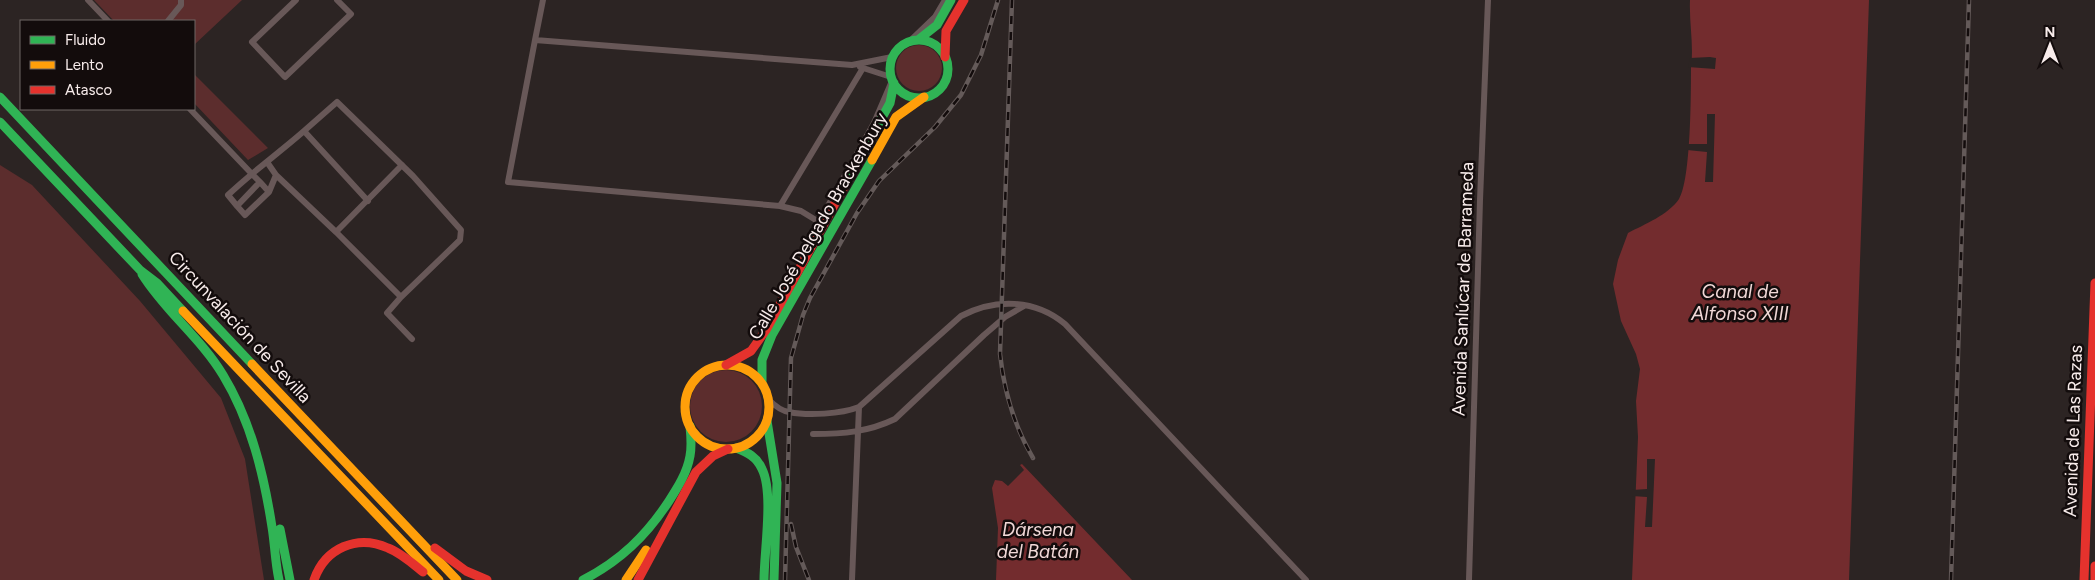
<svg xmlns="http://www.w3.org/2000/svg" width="2095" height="580" font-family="Figtree,sans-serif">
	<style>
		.green { fill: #5c2d2d }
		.water { fill: #732c2e }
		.pier { fill: #2c2423 }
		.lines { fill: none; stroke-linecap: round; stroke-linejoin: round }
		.street { stroke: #685858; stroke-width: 6 }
		.fast { stroke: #30b455; stroke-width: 9 }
		.slow { stroke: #ff9f0a; stroke-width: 9 }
		.jam { stroke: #e5322d; stroke-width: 9 }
		.rail-casing { stroke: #645a59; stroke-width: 4.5 }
		.rail { stroke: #130c0c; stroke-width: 2.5; stroke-dasharray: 8; stroke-linecap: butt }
		.labels { text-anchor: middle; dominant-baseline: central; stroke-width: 5; stroke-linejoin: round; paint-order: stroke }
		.street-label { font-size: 18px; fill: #f8eceb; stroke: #130c0c }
		.water-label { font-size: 19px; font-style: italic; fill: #f1d8d7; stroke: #130c0c }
	</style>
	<rect width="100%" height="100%" fill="#2c2423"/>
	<!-- green -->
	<path class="green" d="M 94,0 L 242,0 L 194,45 L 194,21 L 114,21 Z
		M896 68a23 23 0 1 1 46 0a23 23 0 1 1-46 0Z
		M 194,74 L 268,148 L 248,160 L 194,103 Z
		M 0,165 L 32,185 L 140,301 L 221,398 L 245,459 L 264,580 L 0,580 Z
		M690 406a36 36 0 1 1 72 0a36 36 0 1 1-72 0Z"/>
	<!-- water -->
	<path class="water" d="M 1690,0 L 1869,0 L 1849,580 L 1632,580 L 1638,437 L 1636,401 L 1640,369 L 1636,354 L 1621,321 L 1613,284 L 1618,260 L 1628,233 C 1645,224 1668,215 1679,199 C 1691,180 1691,93 1691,68 C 1694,45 1689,23 1690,0 Z
		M 1022,464 L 1132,580 L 996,580 L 998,528 L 992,488 L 995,480 L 1002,481 L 1008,486 L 1024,470 L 1020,465 Z"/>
	<!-- pier -->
	<path class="pier" d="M 1710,57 L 1716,58 L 1715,69 L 1688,67 L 1690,58 Z
		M 1707,114 L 1715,114 L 1713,182 L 1705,182 L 1707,152 L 1687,150 L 1687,144 L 1707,144 Z
		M 1647,459 L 1655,459 L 1652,527 L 1645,527 L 1647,497 L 1632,496 L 1632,490 L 1647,489 Z"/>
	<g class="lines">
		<!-- street -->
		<path class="street" d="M 88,0 L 108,21
			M 296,0 L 252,42 L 285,77 L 351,14 L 337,0
			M 168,21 L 181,5 L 181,0
			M 535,40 L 543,0
			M 910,41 L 935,17 L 945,0
			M 860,67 L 891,77
			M 863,68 L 780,206 L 508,182 L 535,40 L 852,65 L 892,57
			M 190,109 L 251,173 L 260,182 L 237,206 L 228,195 C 252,172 279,153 304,131 L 368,201
			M 304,131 L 337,102 L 413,176 L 461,230 L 460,240 L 401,297 L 336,232
			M 267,162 L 276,175 L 336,232 L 402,165
			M 269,192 L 276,175
			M 237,206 L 245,215 L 269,192 L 260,182
			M 780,206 L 801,211 L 819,222 L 874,123 L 892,81
			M 803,255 L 819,222
			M 401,297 L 387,313 L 412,339
			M 769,400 C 775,406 781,411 789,412 C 808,416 841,414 859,407 L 961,316 C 995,298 1035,299 1065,324 L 1306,580
			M 813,434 C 843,434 868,432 895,419 L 984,335 L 1005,317 L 1024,306
			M 852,580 L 859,407
			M 1469,580 L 1480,200 L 1488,0"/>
		<!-- fast -->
		<path class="fast" d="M 918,40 L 937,25 L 951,0
			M890 69a29 29 0 1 1 58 0a29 29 0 1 1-58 0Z
			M 0,97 L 252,364
			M 0,122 L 140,270 L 157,283 L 183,311
			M 845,185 L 890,103 L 894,83
			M 142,274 C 165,311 201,338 223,375 C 251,421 264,475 272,527 C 275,545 275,562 279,580
			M 762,382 L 762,360 L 772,335 L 872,160
			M 767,421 L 777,483 L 774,580
			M 736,448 C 747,452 757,457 762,469 C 774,493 764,552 764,580
			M 280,529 L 290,580
			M 583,580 C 620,561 646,536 669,501 C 678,487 687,473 690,456 C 692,446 691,436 690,426"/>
		<!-- slow -->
		<path class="slow" d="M 872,160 L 896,117 L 924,97
			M 183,311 L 439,580
			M 252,364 L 457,580
			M685 407a42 42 0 1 1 84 0a42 42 0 1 1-84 0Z
			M 626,580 L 646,550"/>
		<!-- jam -->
		<path class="jam" d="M 945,57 L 946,31 L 964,0
			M 726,365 L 751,351 L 766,330 L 845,185
			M 435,548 L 466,571 L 487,580
			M 2095,566 L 2095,580
			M 314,580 C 325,548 357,534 388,548 C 401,553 412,563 423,572
			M 638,580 L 696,472 L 713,456 L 728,449
			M 2084,580 L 2095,283"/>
		<defs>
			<path id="rail" d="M 1012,0 L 1000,354 C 1004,391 1014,426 1033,458
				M 791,524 L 796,547 L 809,580
				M 785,580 L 791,358 L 803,315 L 810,298 L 857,213 L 879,181 L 935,127 L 961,95 L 981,55 L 998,0
				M 1951,580 L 1969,0"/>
		</defs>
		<!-- rail casing -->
		<use href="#rail" class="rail-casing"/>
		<!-- rail -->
		<use href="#rail" class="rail"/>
	</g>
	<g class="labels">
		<!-- street labels -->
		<g class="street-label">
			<text transform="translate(818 226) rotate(-60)">Calle José Delgado Brackenbury</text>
			<text transform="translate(1463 289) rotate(-88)">Avenida Sanlúcar de Barrameda</text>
			<text transform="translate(240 327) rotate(47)">Circunvalación de Sevilla</text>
			<text transform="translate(2073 431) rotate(-88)">Avenida de Las Razas</text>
		</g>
		<!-- water labels -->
		<g class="water-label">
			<text x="1740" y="291">Canal de<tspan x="1740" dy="22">Alfonso XIII</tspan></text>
			<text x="1038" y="529">Dársena<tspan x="1038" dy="22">del Batán</tspan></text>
		</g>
	</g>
	<!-- legend -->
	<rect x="20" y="20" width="175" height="90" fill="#130c0c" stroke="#6f6665"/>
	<rect x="30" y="36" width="25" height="8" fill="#30b455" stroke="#6f6665"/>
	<text x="65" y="45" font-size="15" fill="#f8eceb">Fluido</text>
	<rect x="30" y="61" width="25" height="8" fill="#ff9f0a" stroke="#6f6665"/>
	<text x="65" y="70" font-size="15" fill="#f8eceb">Lento</text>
	<rect x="30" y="86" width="25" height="8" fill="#e5322d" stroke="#6f6665"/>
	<text x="65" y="95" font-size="15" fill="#f8eceb">Atasco</text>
	<!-- north arrow -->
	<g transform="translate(2050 45)" stroke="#130c0c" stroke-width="4" paint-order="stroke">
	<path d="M0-4L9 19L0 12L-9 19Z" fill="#f8eceb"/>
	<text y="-8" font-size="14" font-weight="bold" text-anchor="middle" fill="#f8eceb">N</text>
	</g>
</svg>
